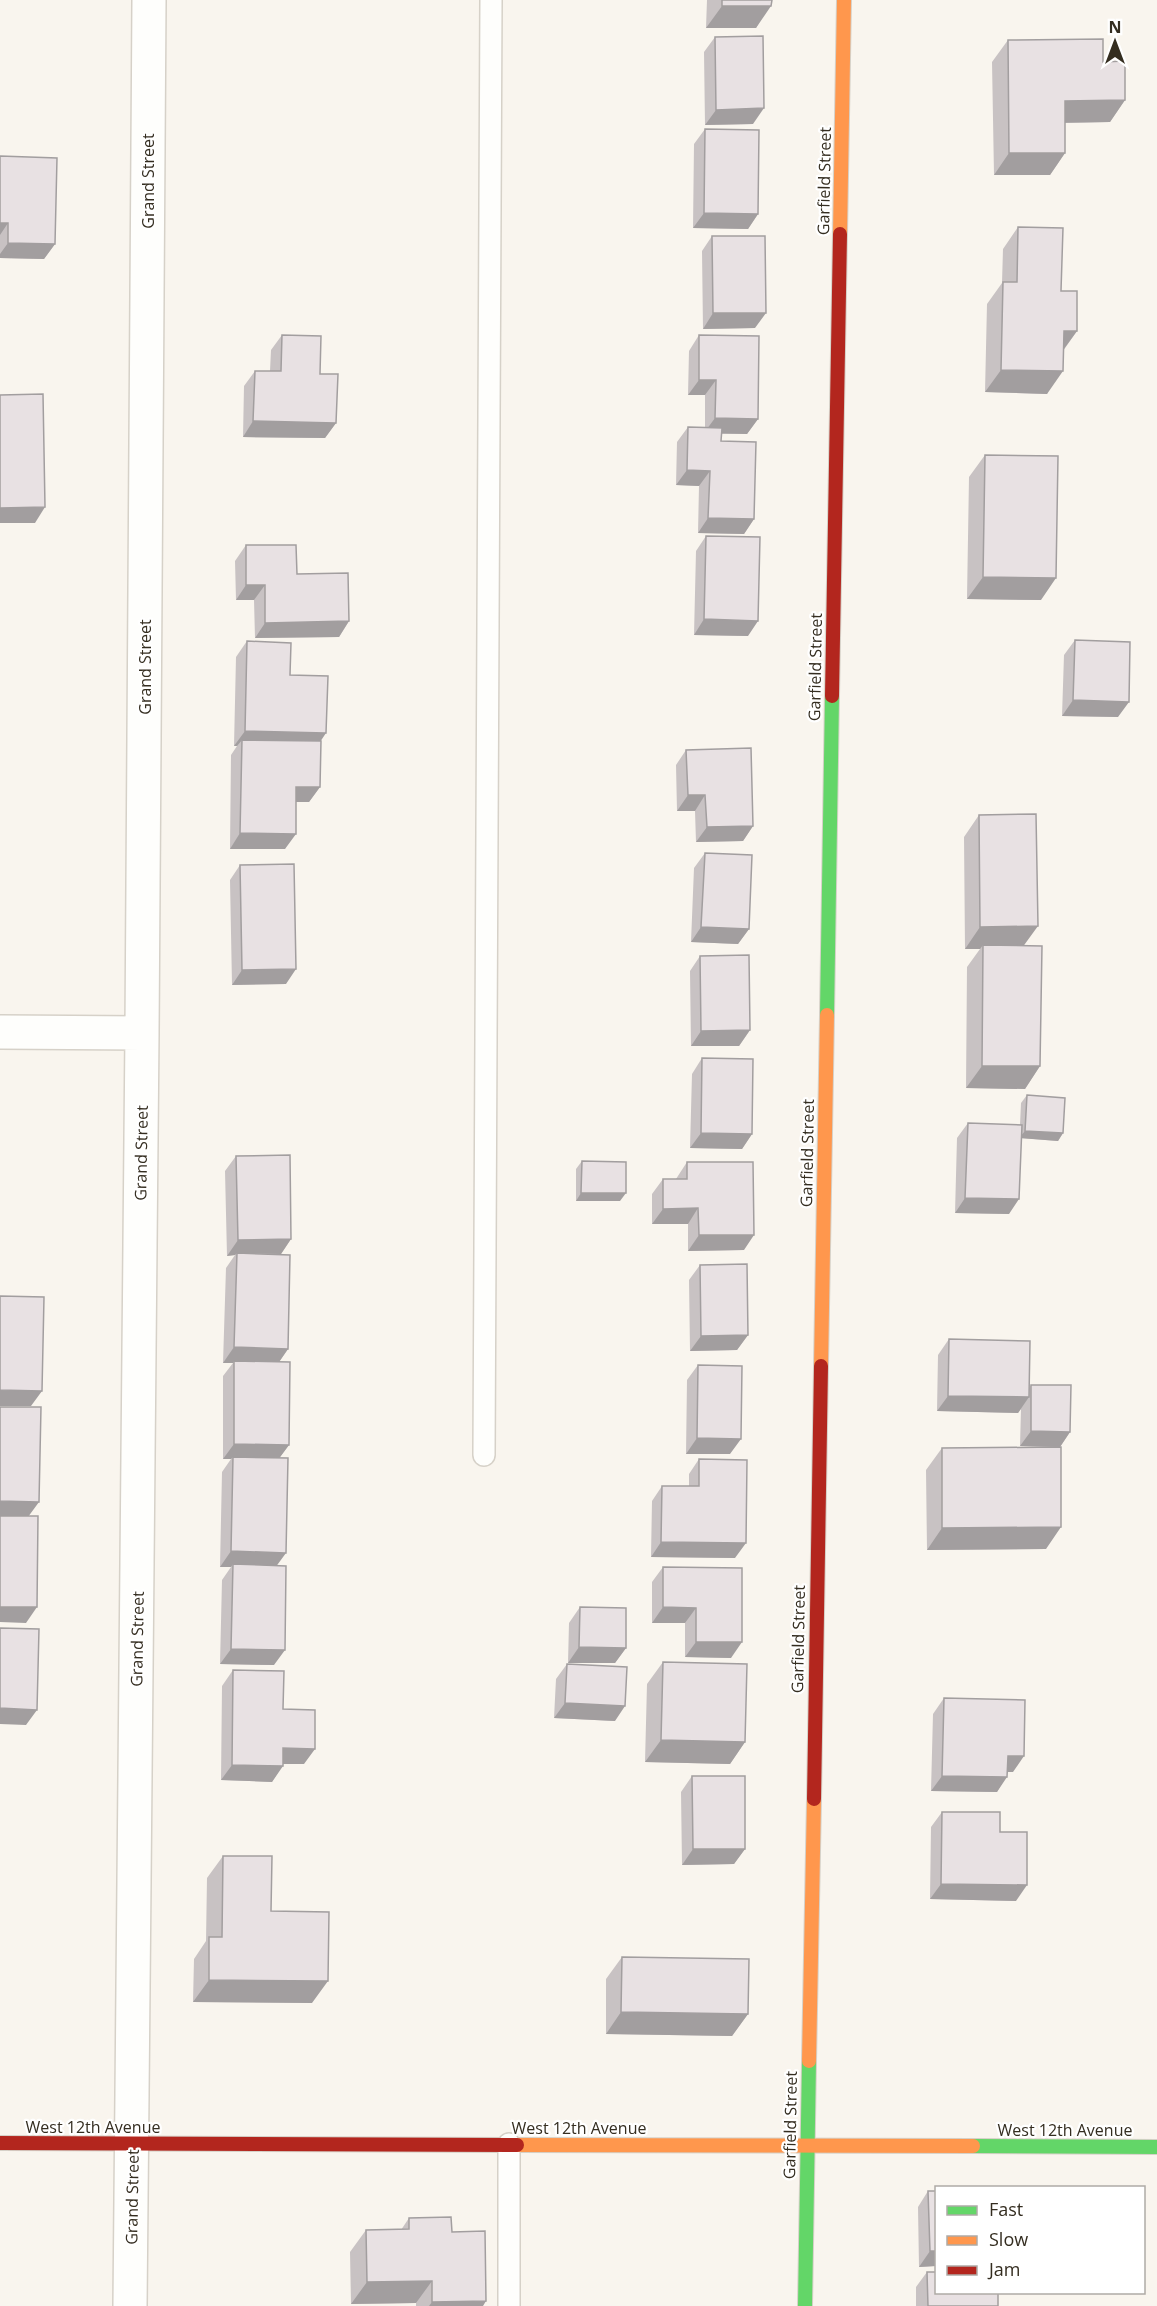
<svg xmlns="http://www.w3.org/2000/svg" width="1157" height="2306" font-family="'Open Sans',sans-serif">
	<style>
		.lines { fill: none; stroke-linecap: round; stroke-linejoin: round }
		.lane-casing { stroke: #d6d1c8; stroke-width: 24 }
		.street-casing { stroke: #d6d1c8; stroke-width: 36 }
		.fast-casing { stroke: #d6d1c8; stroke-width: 16 }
		.slow-casing { stroke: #d6d1c8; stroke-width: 16 }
		.jam-casing { stroke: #d6d1c8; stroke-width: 16 }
		.lane { stroke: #fefefc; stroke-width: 21 }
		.street { stroke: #fefefc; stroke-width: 33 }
		.fast { stroke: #63d668; stroke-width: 14 }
		.slow { stroke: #ff974d; stroke-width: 14 }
		.jam { stroke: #b3261e; stroke-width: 14 }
		.wall { fill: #c8c2c3 }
		.shaded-wall { fill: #a29e9f }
		.building { fill: #e8e1e3; stroke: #a29e9f; stroke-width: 1.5 }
		.labels { text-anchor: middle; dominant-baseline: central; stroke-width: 4.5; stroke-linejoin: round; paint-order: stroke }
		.street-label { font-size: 16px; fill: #342d20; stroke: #fff }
	</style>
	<rect width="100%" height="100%" fill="#f9f5ee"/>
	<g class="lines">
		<defs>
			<path id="lane" d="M 484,1455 L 491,0
				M 509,2144 L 509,2306"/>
			<path id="street" d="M 0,1032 L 142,1033
				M 130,2306 L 142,1033 L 149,0"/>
			<path id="fast" d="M 827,1015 L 832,696
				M 973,2146 L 1157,2147
				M 805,2306 L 809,2061"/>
			<path id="slow" d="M 840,234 L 844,0
				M 821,1366 L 827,1015
				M 809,2061 L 814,1799
				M 517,2145 L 973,2146"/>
			<path id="jam" d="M 832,696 L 840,234
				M 814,1799 L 821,1366
				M 0,2143 L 517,2145"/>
		</defs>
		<!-- lane casing -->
		<use href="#lane" class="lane-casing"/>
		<!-- street casing -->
		<use href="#street" class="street-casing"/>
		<!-- fast casing -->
		<use href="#fast" class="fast-casing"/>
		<!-- slow casing -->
		<use href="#slow" class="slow-casing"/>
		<!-- jam casing -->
		<use href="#jam" class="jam-casing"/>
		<!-- lane -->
		<use href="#lane" class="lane"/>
		<!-- street -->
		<use href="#street" class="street"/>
		<!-- fast -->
		<use href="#fast" class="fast"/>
		<!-- slow -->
		<use href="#slow" class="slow"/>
		<!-- jam -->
		<use href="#jam" class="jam"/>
	</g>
	<!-- wall -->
	<path class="wall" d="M 707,0 L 772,0 L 756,28 L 706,28 Z
		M 715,37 L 753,124 L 705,125 L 704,52 Z
		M 1008,40 L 1103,62 L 1125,100 L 1110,122 L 1065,123 L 1065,153 L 1050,175 L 994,175 L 992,62 Z
		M 705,129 L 758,214 L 748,229 L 693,228 L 694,144 Z
		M 0,156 L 55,244 L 44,259 L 0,258 Z
		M 1018,227 L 1061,291 L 1077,331 L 1063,351 L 1047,394 L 985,392 L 987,304 L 1002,283 L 1003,249 Z
		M 712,236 L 755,328 L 703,329 L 702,251 Z
		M 282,335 L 320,374 L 336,423 L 325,438 L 243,437 L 244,386 L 255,371 L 270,371 L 271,350 Z
		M 699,335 L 758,419 L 747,434 L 721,434 L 721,441 L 754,519 L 744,534 L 698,533 L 699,486 L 676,485 L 677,442 L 688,427 L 705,427 L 705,395 L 688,395 L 689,351 Z
		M 985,455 L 1041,600 L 967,599 L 969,477 Z
		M 706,536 L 748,636 L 694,635 L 696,551 Z
		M 246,545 L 297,574 L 349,621 L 339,637 L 255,638 L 254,600 L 236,600 L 235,561 Z
		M 1075,640 L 1118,717 L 1062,716 L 1064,655 Z
		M 247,641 L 290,675 L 321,741 L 320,787 L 309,802 L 296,802 L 285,849 L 230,849 L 231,755 L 237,746 L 234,746 L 236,657 Z
		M 686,750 L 753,826 L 743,841 L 696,842 L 695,811 L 677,811 L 676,765 Z
		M 979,815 L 1024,945 L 1040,1066 L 1025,1089 L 966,1088 L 967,967 L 980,949 L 965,949 L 964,837 Z
		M 705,853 L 749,929 L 738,944 L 691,942 L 694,868 Z
		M 240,865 L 286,984 L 232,985 L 230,880 Z
		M 700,956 L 750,1030 L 739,1046 L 691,1046 L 690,971 Z
		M 702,1058 L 752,1134 L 742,1149 L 690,1148 L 692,1074 Z
		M 1027,1095 L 1063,1133 L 1058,1141 L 1021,1138 L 1009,1214 L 955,1213 L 957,1138 L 968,1123 L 1020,1125 L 1021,1103 Z
		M 236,1156 L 291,1239 L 281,1254 L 288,1349 L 279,1362 L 289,1445 L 279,1458 L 274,1665 L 220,1664 L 222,1580 L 231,1567 L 220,1567 L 222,1472 L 231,1459 L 223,1459 L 223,1376 L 233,1363 L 223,1363 L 226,1268 L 235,1255 L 227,1256 L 225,1171 Z
		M 582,1161 L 620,1201 L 576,1201 L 576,1169 Z
		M 687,1162 L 744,1250 L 688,1251 L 688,1224 L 652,1224 L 652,1194 L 663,1179 L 676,1179 Z
		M 700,1265 L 748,1335 L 737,1350 L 690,1351 L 689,1280 Z
		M 949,1339 L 1029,1388 L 1031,1385 L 1070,1432 L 1060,1447 L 1046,1549 L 927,1550 L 926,1470 L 942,1448 L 1051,1447 L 1020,1446 L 1021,1409 L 1018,1413 L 937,1411 L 938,1355 Z
		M 698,1365 L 730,1454 L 686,1454 L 687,1380 Z
		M 699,1459 L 735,1558 L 651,1557 L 652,1501 L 662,1486 L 689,1486 L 689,1474 Z
		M 663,1567 L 742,1568 L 731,1658 L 685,1657 L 685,1623 L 652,1623 L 652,1582 Z
		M 580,1607 L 626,1648 L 615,1663 L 568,1663 L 569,1623 Z
		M 663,1662 L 745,1742 L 730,1764 L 645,1762 L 647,1684 Z
		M 567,1664 L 615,1721 L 554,1718 L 556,1679 Z
		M 233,1670 L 283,1709 L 304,1764 L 283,1764 L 272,1782 L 221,1780 L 222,1686 Z
		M 944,1698 L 1013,1772 L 1008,1772 L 997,1792 L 931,1791 L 933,1714 Z
		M 692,1776 L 745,1849 L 734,1864 L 682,1865 L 681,1792 Z
		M 942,1812 L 1000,1832 L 1016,1901 L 930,1899 L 931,1827 Z
		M 223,1856 L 271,1911 L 312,2003 L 193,2002 L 194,1959 L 206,1941 L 207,1878 Z
		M 622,1957 L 748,2014 L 732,2036 L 606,2034 L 606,1979 Z
		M 928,2191 L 936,2191 L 936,2266 L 919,2267 L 918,2207 Z
		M 409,2218 L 452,2232 L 483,2306 L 416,2306 L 416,2303 L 351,2304 L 350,2252 L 366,2230 L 401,2230 Z
		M 927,2272 L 998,2306 L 916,2306 L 916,2287 Z"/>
	<!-- shaded-wall -->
	<path class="shaded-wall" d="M 722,6 L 771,6 L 756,28 L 706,28 Z
		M 1125,100 L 1110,122 L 1049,123 L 1065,101 Z
		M 764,108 L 753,124 L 705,125 L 716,110 Z
		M 1009,153 L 1065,153 L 1050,175 L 994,175 Z
		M 704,213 L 758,214 L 748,229 L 693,228 Z
		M 0,223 L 8,223 L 0,235 Z
		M 8,243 L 55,244 L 44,259 L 0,258 L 0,254 Z
		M 713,313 L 766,313 L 755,328 L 703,329 Z
		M 1064,331 L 1077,331 L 1061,353 Z
		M 1001,370 L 1063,371 L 1047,394 L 985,392 Z
		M 699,380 L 716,380 L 705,395 L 688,395 Z
		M 715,418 L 758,419 L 747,434 L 704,433 Z
		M 253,421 L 336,423 L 325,438 L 243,437 Z
		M 687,470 L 710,471 L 699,486 L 676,485 Z
		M 45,507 L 35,523 L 0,523 L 0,508 Z
		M 708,518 L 754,519 L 744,534 L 698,533 Z
		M 983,577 L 1056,578 L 1041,600 L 967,599 Z
		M 246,585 L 265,585 L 254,600 L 236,600 Z
		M 704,619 L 758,621 L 748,636 L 694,635 Z
		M 349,621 L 339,637 L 255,638 L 265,623 Z
		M 1073,700 L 1129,702 L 1118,717 L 1062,716 Z
		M 245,731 L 326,733 L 316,748 L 242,740 L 237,746 L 234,746 Z
		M 296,787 L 320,787 L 309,802 L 286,802 Z
		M 688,795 L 705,795 L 695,811 L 677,811 Z
		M 753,826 L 743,841 L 696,842 L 707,827 Z
		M 240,833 L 296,834 L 285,849 L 230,849 Z
		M 1038,926 L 1022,948 L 983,945 L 980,949 L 965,949 L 980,927 Z
		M 701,927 L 749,929 L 738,944 L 691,942 Z
		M 296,969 L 286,984 L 232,985 L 242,970 Z
		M 750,1030 L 739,1046 L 691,1046 L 701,1031 Z
		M 982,1066 L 1040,1066 L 1025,1089 L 966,1088 Z
		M 1025,1131 L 1063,1133 L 1058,1141 L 1019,1138 Z
		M 701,1133 L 752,1134 L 742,1149 L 690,1148 Z
		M 581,1193 L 626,1193 L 620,1201 L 576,1201 Z
		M 965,1198 L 1019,1199 L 1009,1214 L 955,1213 Z
		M 698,1208 L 688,1224 L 652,1224 L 663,1209 Z
		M 699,1235 L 754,1235 L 744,1250 L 688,1251 Z
		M 291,1239 L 281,1254 L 237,1253 L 235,1255 L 227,1256 L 238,1240 Z
		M 748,1335 L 737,1350 L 690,1351 L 701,1336 Z
		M 234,1347 L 288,1349 L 277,1365 L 234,1361 L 233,1363 L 223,1363 Z
		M 0,1390 L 42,1391 L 31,1406 L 0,1406 Z
		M 948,1396 L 1029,1397 L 1018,1413 L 937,1411 Z
		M 1031,1431 L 1070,1432 L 1060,1447 L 1020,1446 Z
		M 697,1438 L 741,1439 L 730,1454 L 686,1454 Z
		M 234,1444 L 289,1445 L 278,1460 L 233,1457 L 231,1459 L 223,1459 Z
		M 0,1501 L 39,1502 L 28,1517 L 0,1517 Z
		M 1061,1527 L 1046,1549 L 927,1550 L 942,1528 Z
		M 661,1542 L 746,1543 L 735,1558 L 651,1557 Z
		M 231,1551 L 286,1553 L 275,1568 L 233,1564 L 231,1567 L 220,1567 Z
		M 0,1607 L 37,1607 L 26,1623 L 0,1622 Z
		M 663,1607 L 696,1608 L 685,1623 L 652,1623 Z
		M 696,1642 L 742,1642 L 731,1658 L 685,1657 Z
		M 579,1647 L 626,1648 L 615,1663 L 568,1663 Z
		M 231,1649 L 285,1650 L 274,1665 L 220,1664 Z
		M 565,1703 L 625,1706 L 615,1721 L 554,1718 Z
		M 0,1708 L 37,1710 L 26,1725 L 0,1724 Z
		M 661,1740 L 745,1742 L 730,1764 L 645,1762 Z
		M 283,1748 L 315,1749 L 304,1764 L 272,1764 Z
		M 1008,1756 L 1024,1756 L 1013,1772 L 997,1772 Z
		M 232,1765 L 283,1766 L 272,1782 L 221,1780 Z
		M 942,1776 L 1007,1777 L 997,1792 L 931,1791 Z
		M 693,1849 L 745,1849 L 734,1864 L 682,1865 Z
		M 941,1884 L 1027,1885 L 1016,1901 L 930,1899 Z
		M 209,1980 L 328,1981 L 312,2003 L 193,2002 Z
		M 621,2012 L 748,2014 L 732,2036 L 606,2034 Z
		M 930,2251 L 936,2251 L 936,2266 L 919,2267 Z
		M 432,2281 L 416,2303 L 351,2304 L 367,2282 Z
		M 486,2301 L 483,2306 L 429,2306 L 432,2302 Z"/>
	<!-- building -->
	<path class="building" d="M 722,0 L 772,0 L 771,6 L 722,6 Z
		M 763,36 L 764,108 L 716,110 L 715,37 Z
		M 1103,39 L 1103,62 L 1125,61 L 1125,100 L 1065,101 L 1065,153 L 1009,153 L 1008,40 Z
		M 705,129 L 759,130 L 758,214 L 704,213 Z
		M 0,156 L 57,158 L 55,244 L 8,243 L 8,223 L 0,223 Z
		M 1018,227 L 1063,228 L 1061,291 L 1077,291 L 1077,331 L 1064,331 L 1063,371 L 1001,370 L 1003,282 L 1017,282 Z
		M 712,236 L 765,236 L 766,313 L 713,313 Z
		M 282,335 L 321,336 L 320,374 L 338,374 L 336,423 L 253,421 L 255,371 L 281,371 Z
		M 699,335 L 759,336 L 758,419 L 715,418 L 716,380 L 699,380 Z
		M 43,394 L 45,507 L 0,508 L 0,395 Z
		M 688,427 L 722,428 L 721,441 L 756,442 L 754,519 L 708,518 L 710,471 L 687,470 Z
		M 985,455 L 1058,456 L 1056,578 L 983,577 Z
		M 706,536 L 760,537 L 758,621 L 704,619 Z
		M 246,545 L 296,545 L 297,574 L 348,573 L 349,621 L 265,623 L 265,585 L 246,585 Z
		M 1075,640 L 1130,642 L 1129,702 L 1073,700 Z
		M 247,641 L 291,643 L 290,675 L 328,676 L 326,733 L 245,731 Z
		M 242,740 L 321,741 L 320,787 L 296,787 L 296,834 L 240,833 Z
		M 751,748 L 753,826 L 707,827 L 705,795 L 688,795 L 686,750 Z
		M 1036,814 L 1038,926 L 980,927 L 979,815 Z
		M 705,853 L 752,855 L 749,929 L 701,927 Z
		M 294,864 L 296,969 L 242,970 L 240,865 Z
		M 983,945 L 1042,946 L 1040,1066 L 982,1066 Z
		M 749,955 L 750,1030 L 701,1031 L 700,956 Z
		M 702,1058 L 753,1059 L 752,1134 L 701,1133 Z
		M 1027,1095 L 1065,1098 L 1063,1133 L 1025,1131 Z
		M 968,1123 L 1022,1125 L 1019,1199 L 965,1198 Z
		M 290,1155 L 291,1239 L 238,1240 L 236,1156 Z
		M 582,1161 L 626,1162 L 626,1193 L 581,1193 Z
		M 687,1162 L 753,1162 L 754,1235 L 699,1235 L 698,1208 L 663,1209 L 663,1179 L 687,1179 Z
		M 237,1253 L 290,1255 L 288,1349 L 234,1347 Z
		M 747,1264 L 748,1335 L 701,1336 L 700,1265 Z
		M 0,1296 L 44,1297 L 42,1391 L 0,1390 Z
		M 949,1339 L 1030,1341 L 1029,1397 L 948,1396 Z
		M 234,1361 L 290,1362 L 289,1445 L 234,1444 Z
		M 698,1365 L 742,1366 L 741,1439 L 697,1438 Z
		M 1031,1385 L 1071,1385 L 1070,1432 L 1031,1431 Z
		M 0,1407 L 41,1407 L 39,1502 L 0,1501 Z
		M 1061,1447 L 1061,1527 L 942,1528 L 942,1448 Z
		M 233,1457 L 288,1458 L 286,1553 L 231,1551 Z
		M 699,1459 L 747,1460 L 746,1543 L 661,1542 L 662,1486 L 699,1486 Z
		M 0,1516 L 38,1516 L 37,1607 L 0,1607 Z
		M 233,1564 L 286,1566 L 285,1650 L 231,1649 Z
		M 663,1567 L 742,1568 L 742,1642 L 696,1642 L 696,1608 L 663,1607 Z
		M 580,1607 L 626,1608 L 626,1648 L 579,1647 Z
		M 0,1628 L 39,1629 L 37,1710 L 0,1708 Z
		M 663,1662 L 747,1664 L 745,1742 L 661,1740 Z
		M 567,1664 L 627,1667 L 625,1706 L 565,1703 Z
		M 233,1670 L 284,1671 L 283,1709 L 315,1710 L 315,1749 L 283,1748 L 283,1766 L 232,1765 Z
		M 944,1698 L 1025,1700 L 1024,1756 L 1008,1756 L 1007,1777 L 942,1776 Z
		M 692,1776 L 745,1776 L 745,1849 L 693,1849 Z
		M 942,1812 L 1000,1812 L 1000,1832 L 1027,1832 L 1027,1885 L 941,1884 Z
		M 223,1856 L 272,1856 L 271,1911 L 329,1912 L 328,1981 L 209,1980 L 209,1937 L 222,1937 Z
		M 622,1957 L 749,1959 L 748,2014 L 621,2012 Z
		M 928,2191 L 936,2191 L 936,2251 L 930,2251 Z
		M 451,2217 L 452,2232 L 485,2231 L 486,2301 L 432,2302 L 432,2281 L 367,2282 L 366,2230 L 409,2229 L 409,2218 Z
		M 927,2272 L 936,2272 L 936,2292 L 998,2292 L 998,2306 L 928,2306 Z"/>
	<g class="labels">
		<!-- street labels -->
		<g class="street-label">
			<text transform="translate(148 181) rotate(-90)">Grand Street</text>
			<text transform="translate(824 181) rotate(-89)">Garfield Street</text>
			<text transform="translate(145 667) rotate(-90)">Grand Street</text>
			<text transform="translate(815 667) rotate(-89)">Garfield Street</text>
			<text transform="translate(141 1153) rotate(-89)">Grand Street</text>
			<text transform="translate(807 1153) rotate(-89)">Garfield Street</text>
			<text transform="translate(137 1639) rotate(-89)">Grand Street</text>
			<text transform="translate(798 1639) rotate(-89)">Garfield Street</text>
			<text transform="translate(790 2125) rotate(-89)">Garfield Street</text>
			<text x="93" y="2127">West 12th Avenue</text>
			<text x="579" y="2128">West 12th Avenue</text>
			<text x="1065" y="2130">West 12th Avenue</text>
			<text transform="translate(132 2197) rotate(-89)">Grand Street</text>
		</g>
	</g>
	<!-- legend -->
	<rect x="935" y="2186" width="210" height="108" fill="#ffffff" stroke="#aeaba6" stroke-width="1.5"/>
	<rect x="947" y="2206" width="30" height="9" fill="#63d668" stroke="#aeaba6" stroke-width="1.5"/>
	<text x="989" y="2216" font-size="18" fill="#342d20">Fast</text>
	<rect x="947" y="2236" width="30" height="9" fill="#ff974d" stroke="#aeaba6" stroke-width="1.5"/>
	<text x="989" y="2246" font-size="18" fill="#342d20">Slow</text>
	<rect x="947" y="2266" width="30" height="9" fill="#b3261e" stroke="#aeaba6" stroke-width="1.5"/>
	<text x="989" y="2276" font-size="18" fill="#342d20">Jam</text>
	<!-- north arrow -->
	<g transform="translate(1115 42)" stroke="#ffffff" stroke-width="4.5" paint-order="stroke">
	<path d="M0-4.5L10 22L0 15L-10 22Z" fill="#342d20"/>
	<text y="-9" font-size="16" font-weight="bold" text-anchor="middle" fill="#342d20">N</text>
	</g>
</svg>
